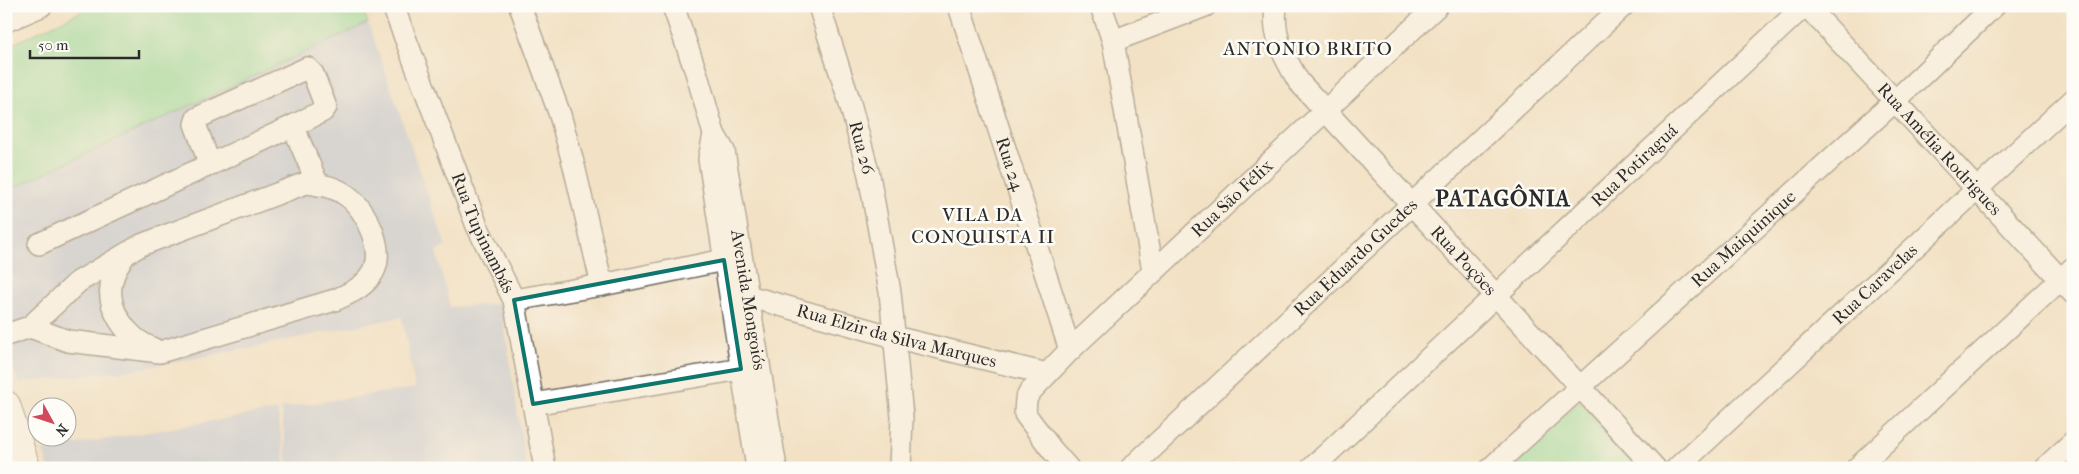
<svg xmlns="http://www.w3.org/2000/svg" width="2079" height="474" font-family="'IM FELL French Canon',serif">
	<style>
		.industrial { fill: #b9c4de }
		.green { fill: #8de0a1; stroke: #5c8666 }
		.lines { fill: none; stroke-linecap: round; stroke-linejoin: round }
		.minor-casing { stroke: #716b61; stroke-width: 24 }
		.highway-casing { stroke: #716b61; stroke-width: 30 }
		.minor { stroke: #fff; stroke-width: 21 }
		.highway { stroke: #fff; stroke-width: 28 }
		.marked { fill: none; stroke: #0f766e; stroke-width: 4; stroke-linejoin: round }
		.labels { text-anchor: middle; dominant-baseline: central; stroke-width: 5; stroke-linejoin: round; paint-order: stroke }
		.street-label { font-size: 18px; fill: #2b2b2b; stroke: #fdfcf7 }
		.neighbourhood-label { font-size: 19px; letter-spacing: 1px; fill: #2b2b2b; stroke: #fdfcf7 }
		.district-label { font-size: 22px; font-weight: bold; letter-spacing: 1px; fill: #2b2b2b; stroke: #fdfcf7 }
	</style>
	<rect width="100%" height="100%" fill="#fdfcf7"/>
	<filter id="ink" filterUnits="userSpaceOnUse"><feTurbulence type="fractalNoise" baseFrequency=".02" numOctaves="2"/><feDisplacementMap in="SourceGraphic" scale="10" xChannelSelector="R" yChannelSelector="G"/><feConvolveMatrix kernelMatrix="1 2 1 2 8 2 1 2 1" color-interpolation-filters="sRGB"/></filter>
	<filter id="wash" filterUnits="userSpaceOnUse"><feTurbulence type="fractalNoise" baseFrequency=".0096" numOctaves="4" result="noise"/><feDisplacementMap in="SourceGraphic" scale="20" xChannelSelector="R" yChannelSelector="G"/><feGaussianBlur stdDeviation="1.12" result="paint"/><feColorMatrix in="noise" values="0 0 0 0 0 0 0 0 0 0 0 0 0 0 0 0 0 1.4 0 .05"/><feComposite in="paint" operator="in"/></filter>
	<g filter="url(#wash)">
		<rect width="100%" height="100%" fill="#f2e1c5"/>
		<!-- industrial -->
		<path class="industrial" d="M 368,23 L 446,246 L 436,251 L 450,307 L 501,304 L 526,468 L 288,468 L 281,408 L 415,388 L 402,317 L 140,369 L 19,383 L 6,348 L 6,191 Z
			M 277,410 L 286,468 L 49,468 L 43,450 Z"/>
		<!-- green -->
		<path class="green" d="M 93,6 L 362,6 L 368,23 L 6,191 L 6,47 Z
			M 1579,401 L 1642,468 L 1508,468 Z"/>
	</g>
	<g filter="url(#ink)">
		<g class="lines">
			<defs>
				<g id="minor">
					<path id="s1" d="M 393,6 L 477,226 L 514,300 L 545,468"/>
					<path d="M 520,6 L 560,115 L 574,166 L 602,285"/>
					<path id="s2" d="M 673,6 L 697,75 L 714,134 L 724,151 L 776,468"/>
					<path id="s3" d="M 819,6 L 850,103 L 869,175 L 890,292 L 902,417 L 900,468"/>
					<path id="s4" d="M 959,6 L 1070,350"/>
					<path d="M 1101,6 L 1113,41 L 1153,271"/>
					<path id="s5" d="M 1276,6 C 1272,36 1284,57 1299,82 L 1655,468"/>
					<path id="s6" d="M 1807,6 L 2073,293"/>
					<path d="M 6,21 L 41,6"/>
					<path d="M 1113,41 L 1205,6"/>
					<path d="M 714,134 L 709,159 L 757,468"/>
					<path d="M 210,165 L 195,124 L 197,118 L 307,68 L 313,74 L 326,107 L 323,111 L 293,126"/>
					<path d="M 39,244 L 293,126 L 318,185"/>
					<path d="M 124,256 C 120,263 115,270 113,277 C 103,307 127,339 154,349"/>
					<path id="s7" d="M 748,296 L 894,337 L 1047,374"/>
					<path d="M 514,300 L 602,285 L 724,260"/>
					<path d="M 6,335 L 30,327 L 78,282 L 141,245 L 306,183 C 321,185 333,186 346,195 C 367,209 389,255 370,277 C 361,289 348,294 335,300 L 160,352 L 68,341 L 30,327"/>
					<path d="M 533,404 L 741,369"/>
					<path id="s8" d="M 1068,468 L 1052,450 L 1025,414 L 1026,399 L 1030,392 L 1070,350 L 1437,6"/>
					<path id="s9" d="M 1131,468 L 1623,6"/>
					<path id="s10" d="M 1312,468 L 1804,6"/>
					<path id="s11" d="M 1491,468 L 1895,101 L 1994,6"/>
					<path id="s12" d="M 1677,468 L 2073,100"/>
					<path d="M 1857,468 L 2073,268"/>
					<path d="M 2045,468 L 2073,442"/>
				</g>
				<path id="highway" d="M 6,405 L 26,468"/>
			</defs>
			<!-- minor casing -->
			<use href="#minor" class="minor-casing"/>
			<!-- highway casing -->
			<use href="#highway" class="highway-casing"/>
			<!-- minor -->
			<use href="#minor" class="minor"/>
			<!-- highway -->
			<use href="#highway" class="highway"/>
		</g>
	</g>
	<!-- marked area -->
	<path d="M0 0H2079V474H0ZM 724,260 L 741,369 L 533,404 L 514,300 Z" fill="#f2e1c5" fill-opacity=".55" fill-rule="evenodd"/>
	<path class="marked" d="M 724,260 L 741,369 L 533,404 L 514,300 Z"/>
	<g class="labels">
		<!-- street labels -->
		<g class="street-label">
			<text stroke="none"><textPath href="#s3" startOffset="148">Rua 26</textPath></text>
			<text stroke="none"><textPath href="#s6" startOffset="195">Rua Amélia Rodrigues</textPath></text>
			<text stroke="none"><textPath href="#s4" startOffset="166">Rua 24</textPath></text>
			<text stroke="none"><textPath href="#s10" startOffset="442">Rua Potiraguá</textPath></text>
			<text stroke="none"><textPath href="#s8" startOffset="372">Rua São Félix</textPath></text>
			<text stroke="none"><textPath href="#s1" startOffset="244">Rua Tupinambás</textPath></text>
			<text stroke="none"><textPath href="#s11" startOffset="341">Rua Maiquinique</textPath></text>
			<text stroke="none"><textPath href="#s9" startOffset="308">Rua Eduardo Guedes</textPath></text>
			<text stroke="none"><textPath href="#s5" startOffset="324">Rua Poções</textPath></text>
			<text stroke="none"><textPath href="#s12" startOffset="270">Rua Caravelas</textPath></text>
			<text stroke="none"><textPath href="#s2" startOffset="305">Avenida Mongoiós</textPath></text>
			<text stroke="none"><textPath href="#s7" startOffset="154">Rua Elzir da Silva Marques</textPath></text>
		</g>
		<!-- neighbourhood labels -->
		<g class="neighbourhood-label">
			<text x="1308" y="49">ANTONIO BRITO</text>
			<text x="983" y="215">VILA DA<tspan x="983" dy="22">CONQUISTA II</tspan></text>
		</g>
		<!-- district labels -->
		<g class="district-label">
			<text x="1503" y="199">PATAGÔNIA</text>
		</g>
	</g>
	<!-- margin -->
	<rect width="2079" height="474" fill="none" stroke="#fdfcf7" stroke-width="25"/>
	<!-- north arrow -->
	<g transform="translate(52 422) rotate(130)"><circle r="24" fill="#fdfcf7" stroke="#a9a8a5"/>
	<path d="M0-4L9 19L0 12L-9 19Z" fill="#d1495b"/>
	<text y="-8" font-size="14" font-weight="bold" text-anchor="middle" fill="#2b2b2b">N</text>
	</g>
	<!-- scale -->
	<path d="M30 50v8h109v-8" fill="none" stroke="#2b2b2b" stroke-width="2.5"/>
	<text x="38" y="50" font-size="15" fill="#2b2b2b" stroke="#fdfcf7" stroke-width="4" paint-order="stroke">50 m</text>
</svg>
